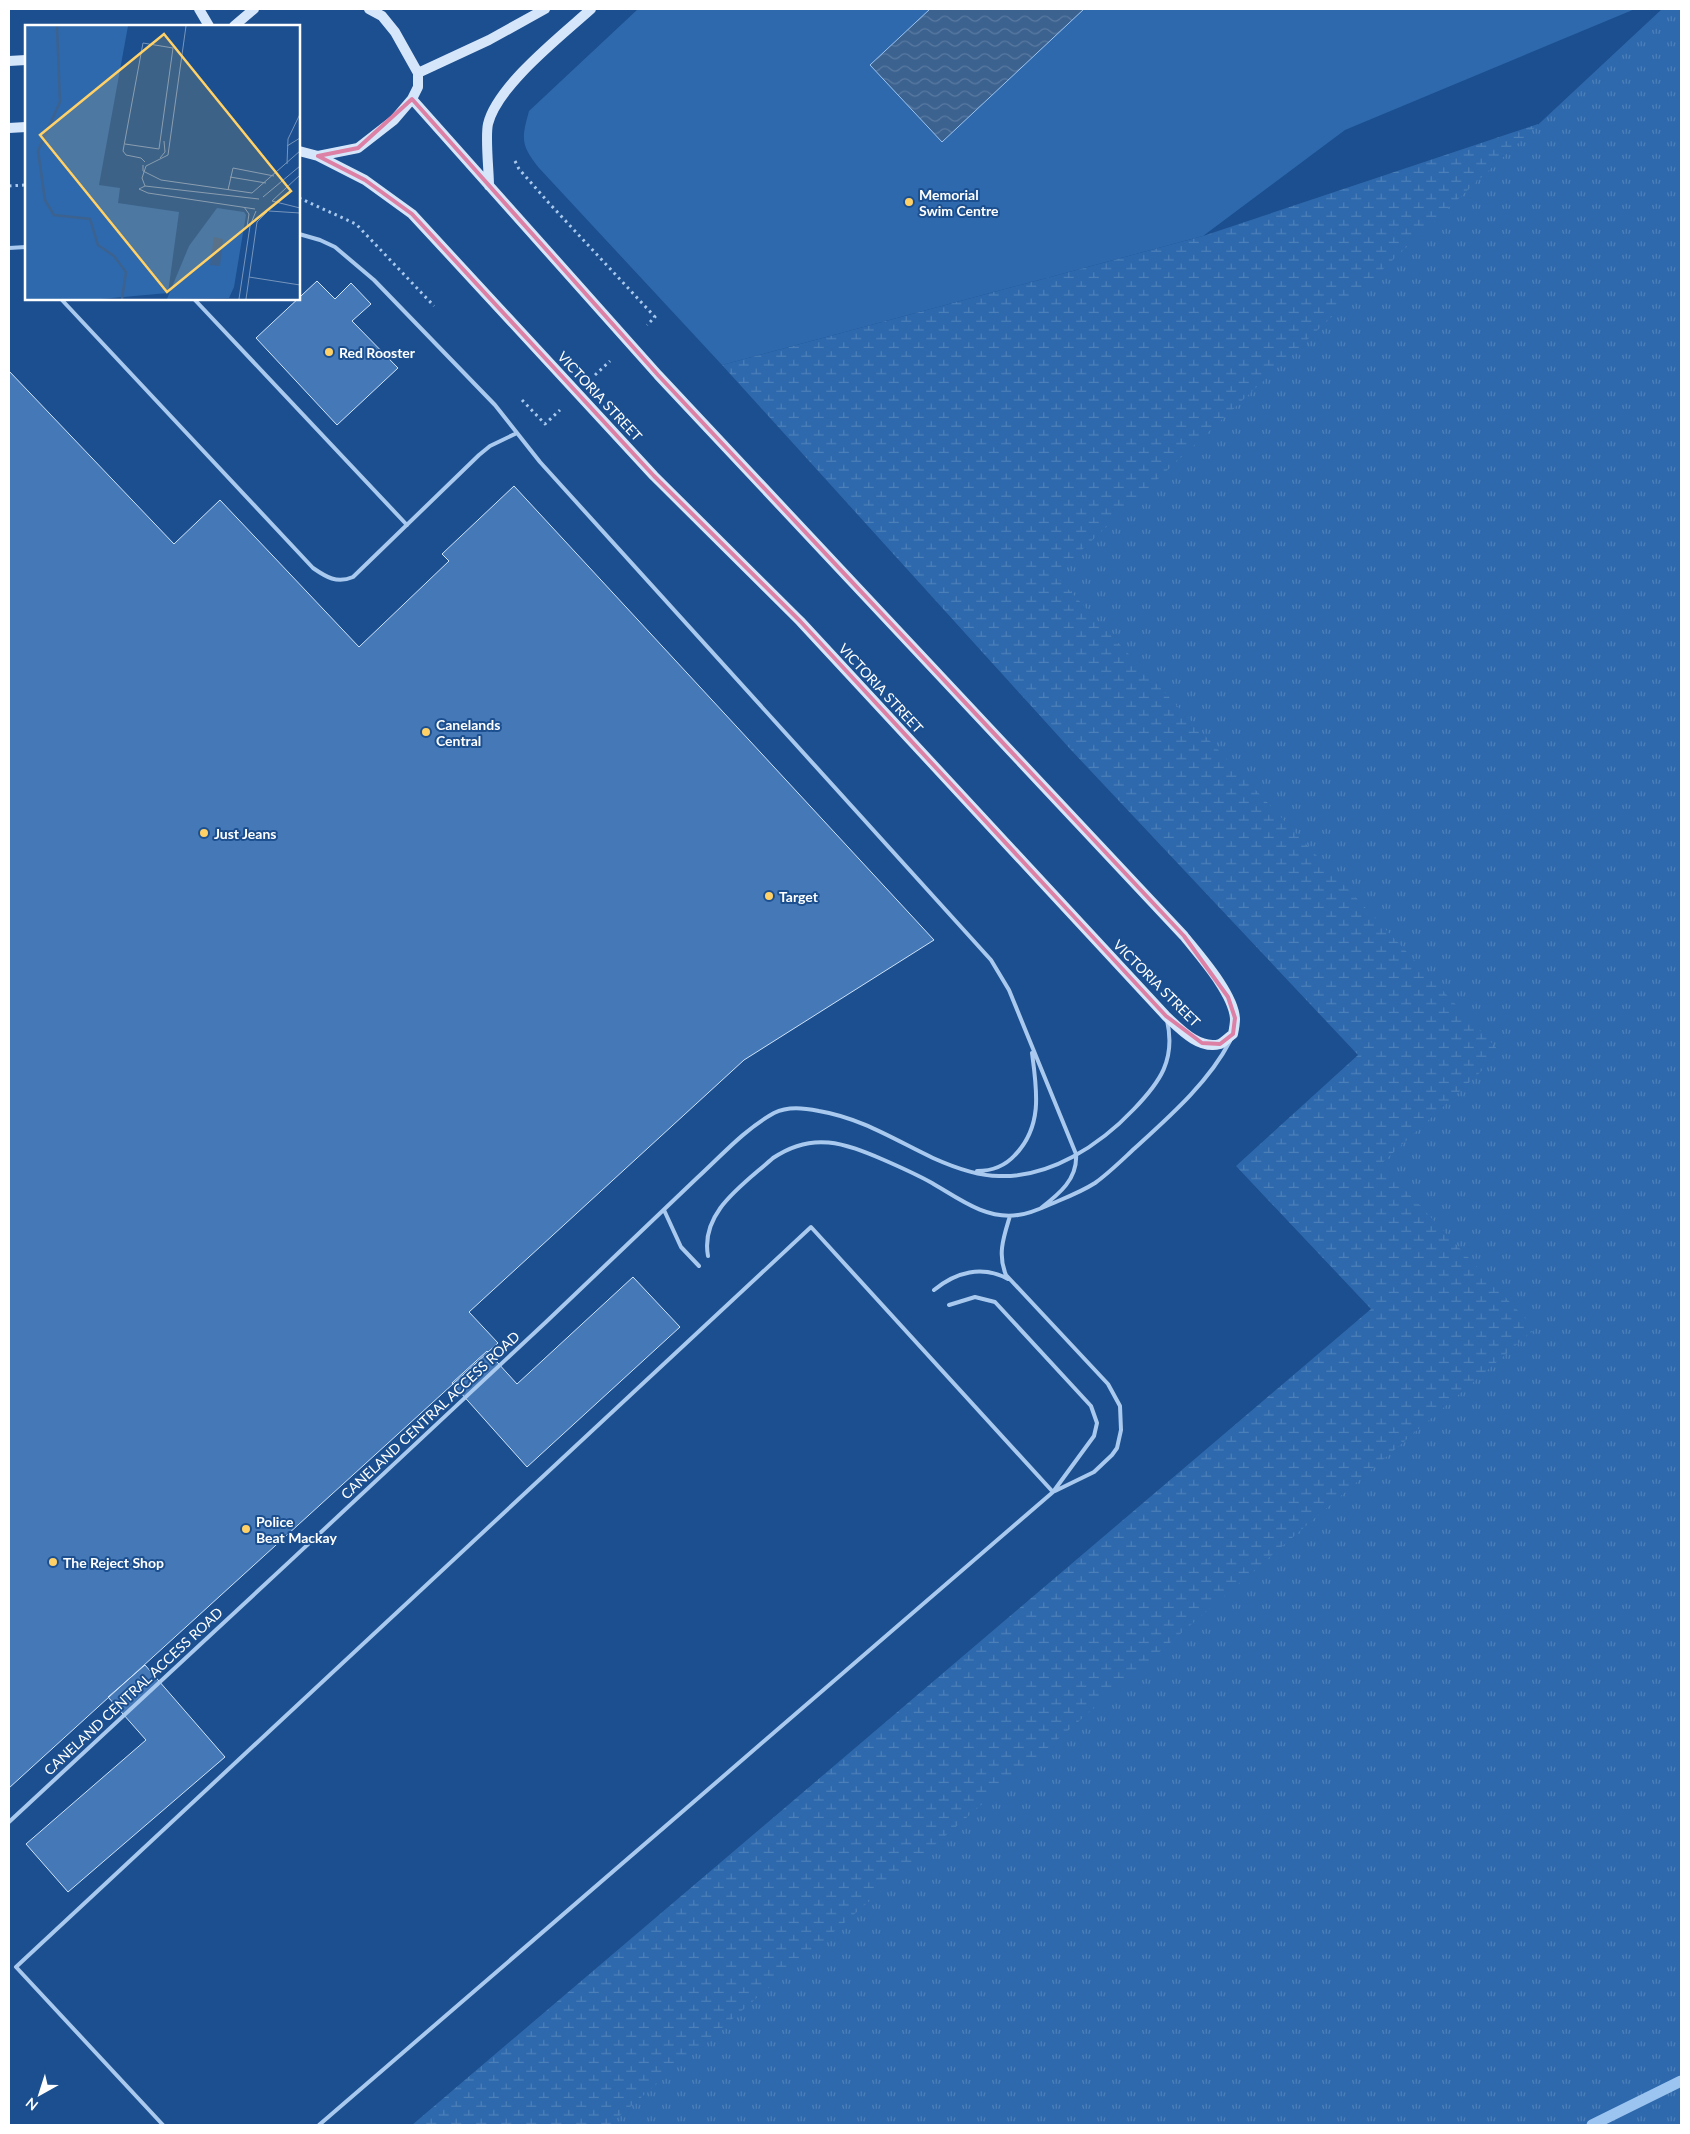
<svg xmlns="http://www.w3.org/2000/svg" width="1690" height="2134" font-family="Lato,sans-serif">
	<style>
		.grass { fill: #2e69ad }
		.wetland { fill: url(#wetland-marsh) }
		.park { fill: url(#park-tufts) }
		.water { fill: url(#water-waves); stroke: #9cc4f0 }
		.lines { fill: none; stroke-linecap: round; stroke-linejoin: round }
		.stream { stroke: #9cc4f0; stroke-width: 11 }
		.building { fill: #4478b7; stroke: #cfe3fa }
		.path { stroke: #a9c9ee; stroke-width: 3; stroke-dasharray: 2.5 4; stroke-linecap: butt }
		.lane { stroke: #a9c9ee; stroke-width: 4 }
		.secondary { stroke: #d6e6fa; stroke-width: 10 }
		.marked { fill: none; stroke: #dd80a5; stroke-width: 4; stroke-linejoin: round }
		.poi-dot { fill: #ffd166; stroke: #1b4f8f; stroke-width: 2 }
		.labels { text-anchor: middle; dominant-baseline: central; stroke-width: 4; stroke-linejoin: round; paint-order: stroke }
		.poi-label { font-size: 14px; font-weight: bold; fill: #fff; stroke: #1b4f8f; text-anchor: start }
		.street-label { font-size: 14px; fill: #fff; stroke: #1b4f8f }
		.inset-river { fill: none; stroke: #3c6290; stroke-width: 2.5 }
		.inset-road { fill: none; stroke: #7695bc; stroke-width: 1 }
		.view { fill: #ffd166; fill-opacity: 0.15; stroke: #ffd166; stroke-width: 2.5 }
		.inset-edge { fill: none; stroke: #fff; stroke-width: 2.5 }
	</style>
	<defs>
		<pattern id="wetland-marsh" width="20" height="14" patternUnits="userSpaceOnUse" patternTransform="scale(1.25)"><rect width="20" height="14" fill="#2e69ad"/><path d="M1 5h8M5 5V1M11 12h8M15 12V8" fill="none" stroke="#4d80b9"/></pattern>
		<pattern id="park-tufts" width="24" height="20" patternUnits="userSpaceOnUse" patternTransform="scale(1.25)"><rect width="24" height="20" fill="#2e69ad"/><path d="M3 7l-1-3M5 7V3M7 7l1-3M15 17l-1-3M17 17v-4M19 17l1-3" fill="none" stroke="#4d80b9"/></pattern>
		<pattern id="water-waves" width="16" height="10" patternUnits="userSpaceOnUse" patternTransform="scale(1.25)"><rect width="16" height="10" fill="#3c6290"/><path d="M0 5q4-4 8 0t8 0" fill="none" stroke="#597aa1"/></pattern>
	</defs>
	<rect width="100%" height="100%" fill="#1b4f8f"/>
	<!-- grass -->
	<path class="grass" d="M 638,9 L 1635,9 L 1345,130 L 1203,236 L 722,365 L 539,168 C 521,145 521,140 529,111 Z"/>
	<!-- wetland -->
	<path class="wetland" d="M 1538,124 L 1681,2125 L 412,2125 L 1371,1309 L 1236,1166 L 1358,1055 L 1072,751 L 722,365 L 1203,236 Z"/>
	<!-- park -->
	<path class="park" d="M 1662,9 L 1681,9 L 1681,2125 L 609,2125 L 1535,1329 L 1381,1164 L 1501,1053 L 1055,575 Z"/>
	<!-- water -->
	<path class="water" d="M 930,9 L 1084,9 L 942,142 L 870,65 Z"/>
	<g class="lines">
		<!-- stream -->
		<path class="stream" d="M 1592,2125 L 1681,2081"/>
	</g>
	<!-- building -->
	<path class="building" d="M 317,281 L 335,299 L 351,283 L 371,304 L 352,321 L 398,368 L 337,425 L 256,338 Z
		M 9,371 L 174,544 L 220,500 L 359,647 L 449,561 L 442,554 L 514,486 L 934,940 L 744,1060 L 469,1312 L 498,1343 L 9,1788 Z
		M 633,1277 L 680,1327 L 527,1467 L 452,1383 L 487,1351 L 517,1384 Z
		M 145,1665 L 225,1757 L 68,1892 L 26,1844 L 146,1740 L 108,1697 Z"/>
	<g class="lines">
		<!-- path -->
		<path class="path" d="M 515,161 L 519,169 L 548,202 L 655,317 L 647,325
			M 9,186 L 26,185
			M 299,198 L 356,224 L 434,306
			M 595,375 L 610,361
			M 522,400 L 545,424 L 560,410"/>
		<!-- lane -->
		<path class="lane" d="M 299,234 L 320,240 L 335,247 L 374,280 L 495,405 L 540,462 L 991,960 L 1009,990 L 1076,1154 C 1078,1179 1059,1194 1041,1208
			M 9,248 L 26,247
			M 61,299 L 313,568 C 326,577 337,584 353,577 L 479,455 L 490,446 L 517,433
			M 194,299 L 407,525
			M 977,1171 C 991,1171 1005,1166 1015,1155 C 1043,1126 1037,1090 1032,1053
			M 664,1210 L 681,1247 L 699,1266
			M 1010,1216 C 1004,1236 997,1254 1006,1275 L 1108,1384 L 1120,1406 L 1121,1430 L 1117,1448 L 1112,1455 L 1094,1472 L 1055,1491
			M 708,1256 C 700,1212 743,1185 773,1158 C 813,1131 844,1143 884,1160 C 900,1167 916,1174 932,1183 C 958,1198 986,1220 1018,1215 C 1029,1214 1040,1209 1051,1204 C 1065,1198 1081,1192 1095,1183 C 1109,1173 1122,1160 1135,1148 C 1169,1117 1209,1082 1230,1041
			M 934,1290 C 956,1272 982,1265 1008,1279
			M 9,1822 C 188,1655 368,1490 546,1322 C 597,1274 646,1226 697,1178 C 721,1156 745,1129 774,1113 C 788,1106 804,1108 819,1111 C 861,1118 895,1140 933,1158 C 953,1167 977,1176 999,1176 C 1050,1178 1100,1145 1134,1109 C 1160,1082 1176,1060 1167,1020
			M 163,2125 L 16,1967 L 811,1227 L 1053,1492
			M 319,2125 L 1053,1492 L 1094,1436 L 1097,1423 L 1091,1406 L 995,1302 L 975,1297 L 949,1305"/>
		<!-- secondary -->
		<path class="secondary" d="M 199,9 L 209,26
			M 234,26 L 254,9
			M 9,61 L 26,60
			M 418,73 L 489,40 L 545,9
			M 9,128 L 26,127
			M 299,151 L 318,156 L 358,148 L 394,120 L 412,99 L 418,87 L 418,73 L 395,32 L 382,16 L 369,9
			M 318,156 L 365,180 L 412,214 L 654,476 L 800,621 L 1166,1016 C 1180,1029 1199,1050 1220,1044 C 1224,1042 1229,1037 1233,1034 C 1234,1029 1235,1024 1235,1019 C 1234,994 1200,956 1184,936 L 658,375 L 412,99
			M 489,186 C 489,171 485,137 488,124 C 497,86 561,36 591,9"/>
	</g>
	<!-- marked area -->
	<path class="marked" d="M 412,99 L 658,375 L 1184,936 L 1228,997 L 1235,1018 L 1233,1034 L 1220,1044 L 1202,1043 L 1166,1016 L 800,621 L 654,476 L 412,214 L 365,180 L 318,156 L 358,148 Z"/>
	<!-- markers -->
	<g class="poi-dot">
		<circle cx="909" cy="202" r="5"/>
		<circle cx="329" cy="352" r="5"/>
		<circle cx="426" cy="732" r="5"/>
		<circle cx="204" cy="833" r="5"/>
		<circle cx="769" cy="896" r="5"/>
		<circle cx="246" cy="1529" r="5"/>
		<circle cx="53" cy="1562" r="5"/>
	</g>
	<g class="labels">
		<!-- poi labels -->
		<g class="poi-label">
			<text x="919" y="194">Memorial<tspan x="919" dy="16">Swim Centre</tspan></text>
			<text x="339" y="352">Red Rooster</text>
			<text x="436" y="724">Canelands<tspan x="436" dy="16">Central</tspan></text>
			<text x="214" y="833">Just Jeans</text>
			<text x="779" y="896">Target</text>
			<text x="256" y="1521">Police<tspan x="256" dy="16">Beat Mackay</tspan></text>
			<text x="63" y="1562">The Reject Shop</text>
		</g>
		<!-- street labels -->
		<g class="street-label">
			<text transform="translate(600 396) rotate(47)">VICTORIA STREET</text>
			<text transform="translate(881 688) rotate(47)">VICTORIA STREET</text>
			<text transform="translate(1157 983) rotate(45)">VICTORIA STREET</text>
			<text transform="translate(430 1415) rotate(-43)">CANELAND CENTRAL ACCESS ROAD</text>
			<text transform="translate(133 1691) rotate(-43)">CANELAND CENTRAL ACCESS ROAD</text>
		</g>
	</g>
	<!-- overview -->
	<g transform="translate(25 25)">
		<rect width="275" height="275" fill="#1b4f8f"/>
		<path d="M 192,183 L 219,187 L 221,190 L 209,262 L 204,273 L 142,274 L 164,221 Z" fill="#2e69ad"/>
		<path d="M 0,1 L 103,1 L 74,160 L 95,163 L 93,178 L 154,187 L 143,268 L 76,274 L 0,274 Z" fill="#2e69ad"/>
		<path d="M 189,212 L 198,214 L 195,241 L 185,240 Z" fill="#3c6290"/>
		<path class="inset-river" d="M 32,1 L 35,77 L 13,126 L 20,175 L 29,190 L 65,194 L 73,220 L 89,231 L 101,247 L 97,274"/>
		<path class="inset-road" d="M 100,119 L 134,124 L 148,23 L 118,18 L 98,126 L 101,130 L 116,133 L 120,137M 262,121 L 275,113M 135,133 L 140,127 L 139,116M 262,139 L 263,114 L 275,89M 118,140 L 118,146 L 136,155 L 227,168 L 275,126M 205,152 L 241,158M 120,161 L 117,153 L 121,141 L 143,130 L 161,1M 203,165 L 208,143 L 249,151M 238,172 L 275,141M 247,176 L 275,150M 247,176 L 275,183M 219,182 L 224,189 L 222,202M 230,184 L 123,168 L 114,164 L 120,161 L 234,174M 244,186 L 275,188M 224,252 L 275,260M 214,274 L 225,201 L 231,186M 221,274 L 232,197 L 242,187"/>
		<path class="view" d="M 139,9 L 266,166 L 142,267 L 15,110 Z"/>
		<rect width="275" height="275" class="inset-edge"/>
	</g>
	<!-- border -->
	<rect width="1690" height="2134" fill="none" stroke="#ffffff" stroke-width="20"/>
	<!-- north arrow -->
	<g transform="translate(40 2094) rotate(219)" stroke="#1b4f8f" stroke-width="4" paint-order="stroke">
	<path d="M0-4L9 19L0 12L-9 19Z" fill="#ffffff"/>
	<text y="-8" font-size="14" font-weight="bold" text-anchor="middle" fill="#ffffff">N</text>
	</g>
</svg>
